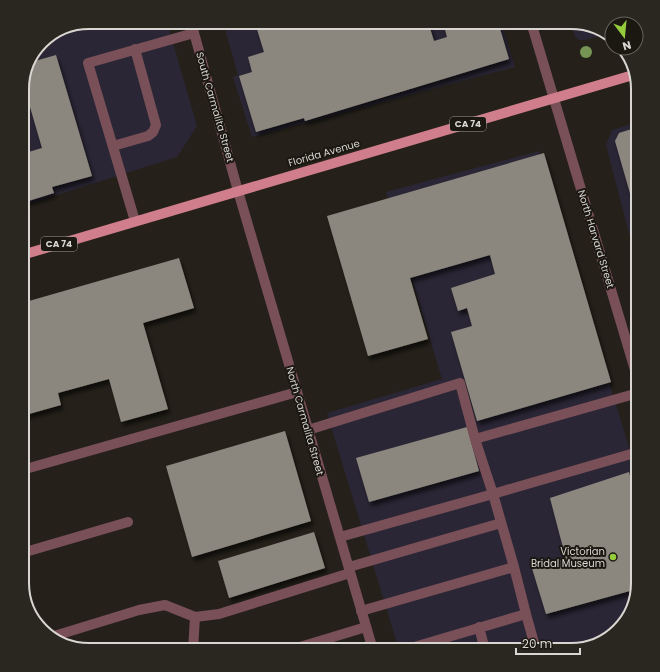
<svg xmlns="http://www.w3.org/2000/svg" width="660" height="672" font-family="Poppins,sans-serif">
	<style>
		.commercial { fill: #2b2636 }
		.building { fill: #8c877e; filter: url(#shadow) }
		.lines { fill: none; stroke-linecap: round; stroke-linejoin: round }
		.service { stroke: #795057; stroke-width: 10 }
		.minor { stroke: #795057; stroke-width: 10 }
		.primary { stroke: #d07d8c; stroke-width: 10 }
		.tree { fill: #769454 }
		.poi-dot { fill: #94cc3c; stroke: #1b1811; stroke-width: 1.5 }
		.labels { text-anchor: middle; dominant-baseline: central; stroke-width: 4; stroke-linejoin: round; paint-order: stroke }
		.shield { fill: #1b1811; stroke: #a09d97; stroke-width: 1 }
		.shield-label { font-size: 9px; font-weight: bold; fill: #d9d6d1 }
		.street-label { font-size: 10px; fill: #d9d6d1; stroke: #1b1811 }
		.poi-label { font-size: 10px; fill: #d9d6d1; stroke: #1b1811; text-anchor: end }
		.rim { fill: none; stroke: #d9d6d1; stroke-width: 2 }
	</style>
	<defs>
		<filter id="shadow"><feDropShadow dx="2.5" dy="4.5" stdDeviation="2" flood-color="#0009"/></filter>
	</defs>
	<rect width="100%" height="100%" fill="#25211a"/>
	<!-- commercial -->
	<path class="commercial" d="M 89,22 L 167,22 L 197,126 L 177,157 L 22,206 L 22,85 L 29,60 L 45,39 Z
		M 223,22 L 501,22 L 515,67 L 252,137 L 233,77 L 238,75 Z
		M 570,22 L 575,22 L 601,29 L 606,33 L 586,40 L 579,40 L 575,36 Z
		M 638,122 L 638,268 L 606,145 L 612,130 Z
		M 539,151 L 638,477 L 638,583 L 631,612 L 615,633 L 571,650 L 399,650 L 327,413 L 442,379 L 386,192 Z"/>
	<!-- building -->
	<path class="building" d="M 268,22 L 428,22 L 434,41 L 447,37 L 443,22 L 498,22 L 509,59 L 305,121 L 304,118 L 256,132 L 239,76 L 252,72 L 248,57 L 264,52 L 256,26 Z
		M 56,55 L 92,176 L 52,187 L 54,193 L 22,203 L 22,154 L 42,148 L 23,83 L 28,63 Z
		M 638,127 L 638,221 L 615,141 L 619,133 Z
		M 544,153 L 611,382 L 477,421 L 451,332 L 472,326 L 467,308 L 458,311 L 451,288 L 495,274 L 490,255 L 410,278 L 428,339 L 368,356 L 327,216 Z
		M 179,258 L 194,308 L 143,323 L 168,409 L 121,422 L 109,379 L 58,393 L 61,405 L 22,416 L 22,303 Z
		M 467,427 L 479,471 L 369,502 L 356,458 Z
		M 285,431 L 311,521 L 192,557 L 166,466 Z
		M 629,472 L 638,507 L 638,583 L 637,589 L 546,614 L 531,565 L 566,559 L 550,498 Z
		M 314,532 L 325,568 L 229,598 L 218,561 Z"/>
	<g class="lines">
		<!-- service -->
		<path class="service" d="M 113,146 L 148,136 L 153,132 L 156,125 L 135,49
			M 135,221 L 88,63 L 194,33
			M 638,393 L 475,439 L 493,494 L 638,452
			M 308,430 L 460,383 L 475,439
			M 22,470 L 297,392
			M 340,537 L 493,494 L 514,567
			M 22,553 L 128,522
			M 349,567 L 501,523
			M 361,611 L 514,567 L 526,614
			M 479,627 L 485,650
			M 51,637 L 139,610 L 165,605 L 195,617 L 219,614 L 350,573
			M 193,650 L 195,617
			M 290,650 L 366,627
			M 404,650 L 526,614 L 536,650"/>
		<!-- minor -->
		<path class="minor" d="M 191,22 L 238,191 L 373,650
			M 531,22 L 638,380"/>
		<!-- primary -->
		<path class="primary" d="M 22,255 L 633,75"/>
	</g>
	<!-- trees -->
	<circle class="tree" cx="586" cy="52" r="6"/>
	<!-- markers -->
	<circle class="poi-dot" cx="613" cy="557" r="4"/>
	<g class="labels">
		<!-- shield labels -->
		<g class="shield">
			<rect x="450" y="117" width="36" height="14" rx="3"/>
			<rect x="41" y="237" width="36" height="14" rx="3"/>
		</g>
		<g class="shield-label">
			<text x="468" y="124">CA 74</text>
			<text x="59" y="244">CA 74</text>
		</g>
		<!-- street labels -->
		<g class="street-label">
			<text transform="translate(215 107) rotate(74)">South Carmalita Street</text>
			<text transform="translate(324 153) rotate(-16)">Florida Avenue</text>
			<text transform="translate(596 239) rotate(73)">North Harvard Street</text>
			<text transform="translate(305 421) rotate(74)">North Carmalita Street</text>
		</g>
		<!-- poi labels -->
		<g class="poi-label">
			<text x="605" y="551">Victorian<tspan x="605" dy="12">Bridal Museum</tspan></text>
		</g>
	</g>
	<!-- crop -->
	<path d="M0 0H660V672H0ZM89 29H571A60 60 0 0 1 631 89V583A60 60 0 0 1 571 643H89A60 60 0 0 1 29 583V89A60 60 0 0 1 89 29Z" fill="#2a2720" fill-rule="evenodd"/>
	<path class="rim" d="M89 29H571A60 60 0 0 1 631 89V583A60 60 0 0 1 571 643H89A60 60 0 0 1 29 583V89A60 60 0 0 1 89 29Z"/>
	<!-- north arrow -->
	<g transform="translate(624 36) rotate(164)"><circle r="19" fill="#1b1811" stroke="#67645e"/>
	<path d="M0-3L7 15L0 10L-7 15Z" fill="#94cc3c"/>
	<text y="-6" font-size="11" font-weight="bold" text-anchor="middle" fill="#d9d6d1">N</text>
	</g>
	<!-- scale -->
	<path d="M516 648v6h64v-6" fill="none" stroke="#d9d6d1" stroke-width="2"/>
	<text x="522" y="648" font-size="12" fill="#d9d6d1" stroke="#1b1811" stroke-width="3" paint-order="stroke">20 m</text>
</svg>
